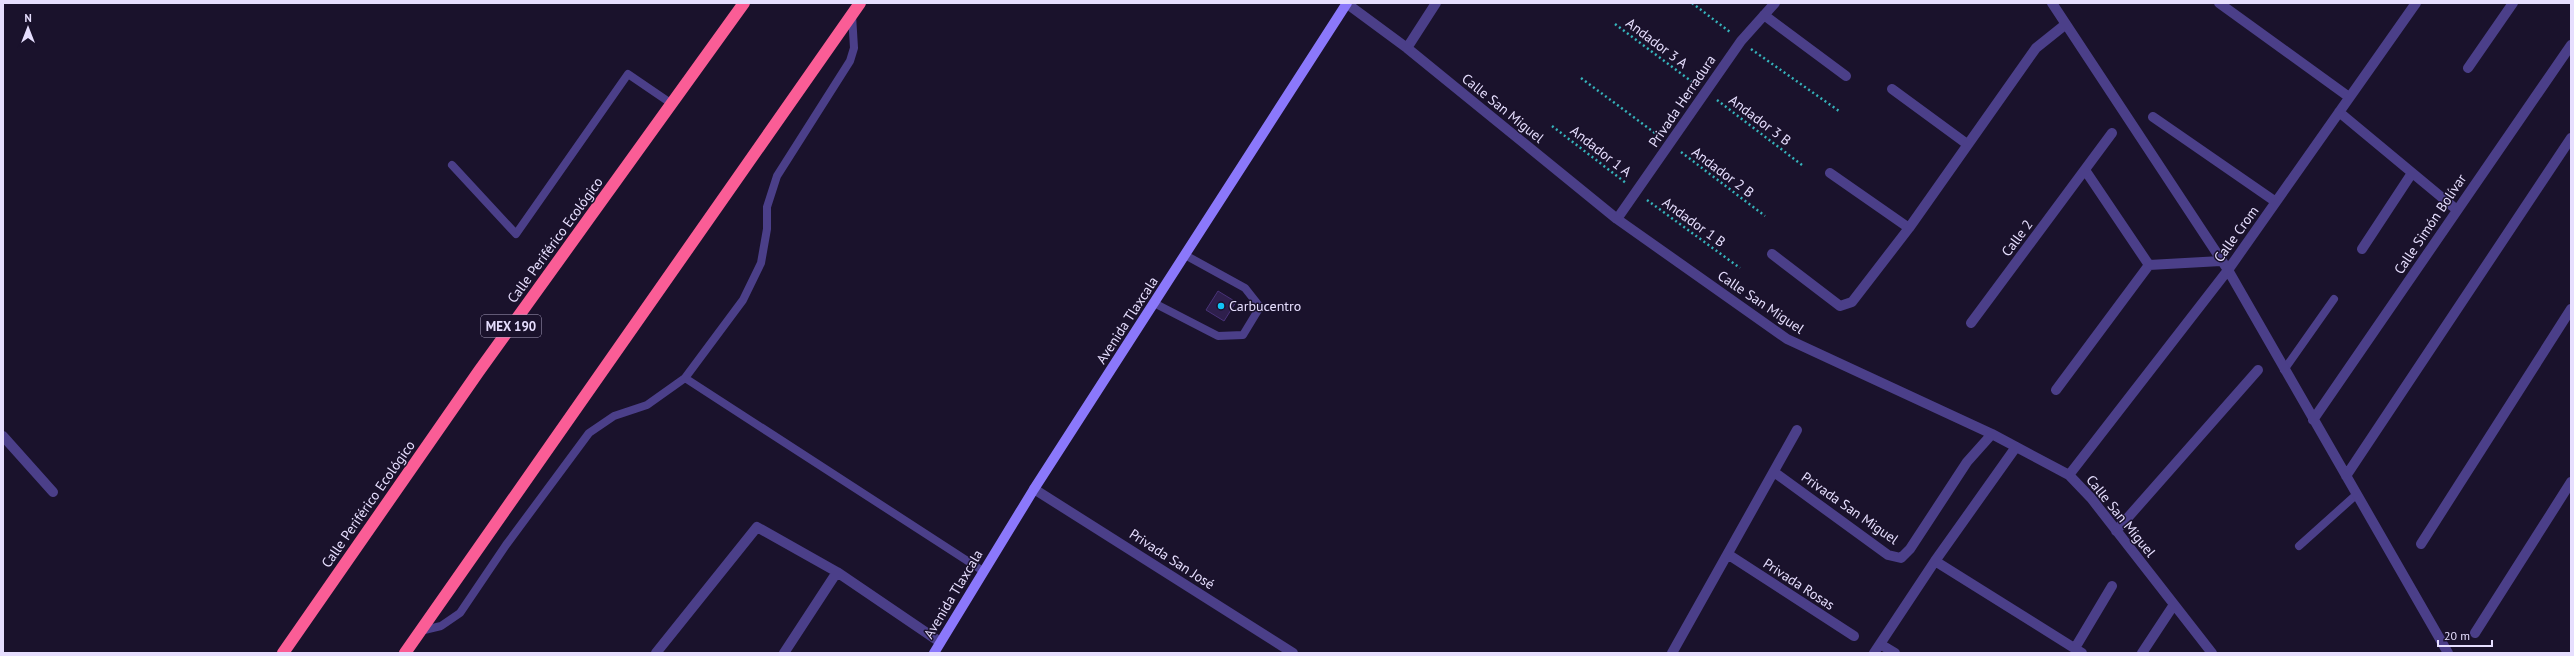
<svg xmlns="http://www.w3.org/2000/svg" width="2574" height="656" font-family="'PT Sans',sans-serif">
	<style>
		.building { fill: #2e1f4c; stroke: #483277 }
		.lines { fill: none; stroke-linecap: round; stroke-linejoin: round }
		.path { stroke: #35b3bb; stroke-width: 2.5; stroke-dasharray: 2 3; stroke-linecap: butt }
		.lane { stroke: #4b3f89; stroke-width: 8 }
		.street { stroke: #4b3f89; stroke-width: 10 }
		.secondary { stroke: #8b78fb; stroke-width: 10 }
		.highway { stroke: #fa5d96; stroke-width: 12 }
		.poi-dot { fill: #11c5f7; stroke: #1a122c; stroke-width: 1.5 }
		.labels { text-anchor: middle; dominant-baseline: central; stroke-width: 3; stroke-linejoin: round; paint-order: stroke }
		.shield { fill: #1a122c; stroke: #a9a1bf; stroke-width: 1 }
		.shield-label { font-size: 13px; font-weight: bold; fill: #e6defe }
		.street-label { font-size: 14px; fill: #e6defe; stroke: #1a122c }
		.poi-label { font-size: 14px; fill: #e6defe; stroke: #1a122c; text-anchor: start }
	</style>
	<rect width="100%" height="100%" fill="#1a122c"/>
	<!-- building -->
	<path class="building" d="M 1218,291 L 1236,302 L 1224,321 L 1206,310 Z"/>
	<g class="lines">
		<!-- path -->
		<path class="path" d="M 1692,3 L 1730,32
			M 1615,24 L 1695,84
			M 1751,49 L 1839,111
			M 1581,78 L 1659,136
			M 1717,100 L 1802,165
			M 1552,126 L 1626,183
			M 1681,152 L 1765,216
			M 1647,200 L 1740,268"/>
		<!-- lane -->
		<path class="lane" d="M 452,165 L 516,234 L 628,74 L 672,104
			M 1154,303 L 1218,336 L 1243,335 L 1260,307 L 1245,288 L 1185,255
			M 2284,370 L 2334,299
			M 685,378 L 983,571
			M 2299,546 L 2357,494
			M 420,631 L 441,626 L 460,613 L 506,545 L 589,433 L 614,416 L 647,405 L 685,378 L 743,300 L 761,263 L 767,229 L 767,207 L 777,176 L 850,61 L 854,48 L 852,15"/>
		<!-- street -->
		<path class="street" d="M 1346,3 L 1407,48 L 1617,219 L 1787,339 L 1992,434 L 2069,475 L 2091,498 L 2212,653
			M 2052,3 L 2228,270 L 2448,653
			M 2219,3 L 2349,97
			M 1764,15 L 1846,76
			M 1407,48 L 1436,3
			M 2468,68 L 2513,3
			M 1892,89 L 1967,144
			M 2339,112 L 2457,210
			M 2153,117 L 2276,202
			M 2085,170 L 2149,265
			M 1830,173 L 1909,228
			M 1617,219 L 1741,41 L 1775,3
			M 2362,249 L 2412,173
			M 1772,254 L 1840,306 L 1852,302 L 1909,228 L 2036,48 L 2066,24
			M 1971,323 L 2112,133
			M 2056,390 L 2149,265 L 2221,261
			M 2313,420 L 2571,45
			M 3,436 L 53,492
			M 1774,472 L 1888,555 L 1901,558 L 1910,549 L 1967,462 L 1992,434
			M 2069,475 L 2228,270 L 2416,3
			M 2346,476 L 2571,138
			M 1034,489 L 1293,653
			M 2116,531 L 2258,370
			M 2421,544 L 2571,309
			M 1729,555 L 1854,636
			M 1935,561 L 2082,653
			M 2475,633 L 2571,482
			M 1880,644 L 1895,653
			M 2075,648 L 2112,586
			M 656,653 L 757,527 L 837,572 L 940,642
			M 784,653 L 837,572
			M 1672,653 L 1797,430
			M 1874,653 L 1935,561 L 2016,447
			M 2142,653 L 2173,606"/>
		<!-- secondary -->
		<path class="secondary" d="M 934,653 L 1034,489 L 1347,3"/>
		<!-- highway -->
		<path class="highway" d="M 283,653 L 479,371 L 744,3
			M 405,653 L 860,3"/>
	</g>
	<!-- markers -->
	<circle class="poi-dot" cx="1221" cy="306" r="4"/>
	<g class="labels">
		<!-- shield labels -->
		<rect class="shield" x="481" y="315" width="60" height="22" rx="3"/>
		<g class="shield-label">
			<text x="511" y="326">MEX 190</text>
		</g>
		<!-- street labels -->
		<g class="street-label">
			<text transform="translate(1657 43) rotate(37)">Andador 3 A</text>
			<text transform="translate(1682 101) rotate(-56)">Privada Herradura</text>
			<text transform="translate(1503 108) rotate(39)">Calle San Miguel</text>
			<text transform="translate(1760 120) rotate(37)">Andador 3 B</text>
			<text transform="translate(1601 151) rotate(38)">Andador 1 A</text>
			<text transform="translate(1723 172) rotate(37)">Andador 2 B</text>
			<text transform="translate(1694 222) rotate(36)">Andador 1 B</text>
			<text transform="translate(2430 224) rotate(-56)">Calle Simón Bolívar</text>
			<text transform="translate(2236 234) rotate(-54)">Calle Crom</text>
			<text transform="translate(2017 238) rotate(-53)">Calle 2</text>
			<text transform="translate(555 240) rotate(-54)">Calle Periférico Ecológico</text>
			<text transform="translate(1761 302) rotate(34)">Calle San Miguel</text>
			<text transform="translate(1127 320) rotate(-57)">Avenida Tlaxcala</text>
			<text transform="translate(368 504) rotate(-55)">Calle Periférico Ecológico</text>
			<text transform="translate(1850 508) rotate(35)">Privada San Miguel</text>
			<text transform="translate(2121 516) rotate(51)">Calle San Miguel</text>
			<text transform="translate(1172 559) rotate(33)">Privada San José</text>
			<text transform="translate(1799 584) rotate(33)">Privada Rosas</text>
			<text transform="translate(953 594) rotate(-59)">Avenida Tlaxcala</text>
		</g>
		<!-- poi labels -->
		<g class="poi-label">
			<text x="1229" y="306">Carbucentro</text>
		</g>
	</g>
	<!-- border -->
	<rect width="2574" height="656" fill="none" stroke="#e6defe" stroke-width="8"/>
	<!-- north arrow -->
	<g transform="translate(28 28)" stroke="#1a122c" stroke-width="3" paint-order="stroke">
	<path d="M0-3L7 15L0 10L-7 15Z" fill="#e6defe"/>
	<text y="-6" font-size="11" font-weight="bold" text-anchor="middle" fill="#e6defe">N</text>
	</g>
	<!-- scale -->
	<path d="M2438 640v6h54v-6" fill="none" stroke="#e6defe" stroke-width="2"/>
	<text x="2444" y="640" font-size="12" fill="#e6defe" stroke="#1a122c" stroke-width="3" paint-order="stroke">20 m</text>
</svg>
